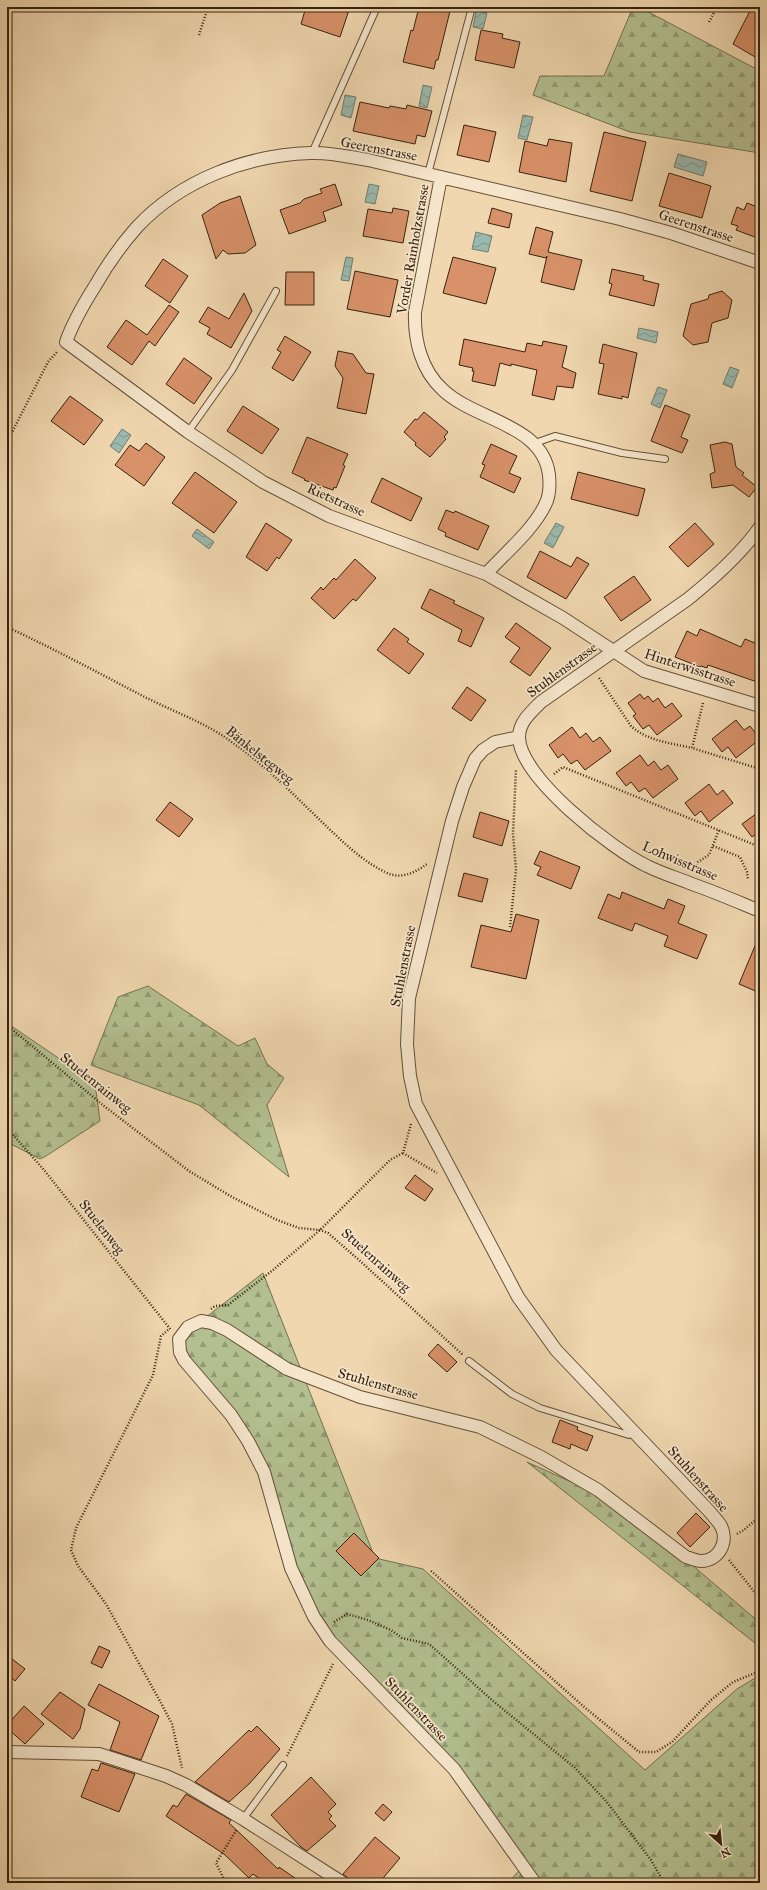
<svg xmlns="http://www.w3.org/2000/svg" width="767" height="1890" font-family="'IM FELL Great Primer',serif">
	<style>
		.forest { fill: url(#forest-firs); stroke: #747150 }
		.water { fill: url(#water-waves); stroke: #727d6e }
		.building { fill: #d89169; stroke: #36230f }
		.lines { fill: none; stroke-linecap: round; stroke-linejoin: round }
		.service-casing { stroke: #645037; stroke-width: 8 }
		.minor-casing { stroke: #645037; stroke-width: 14 }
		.path { stroke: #36230f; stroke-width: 2.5; stroke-dasharray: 1 2; stroke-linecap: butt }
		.service { stroke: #f5e5cb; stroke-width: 6 }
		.minor { stroke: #f5e5cb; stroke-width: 12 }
		.labels { text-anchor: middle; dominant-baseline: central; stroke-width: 3.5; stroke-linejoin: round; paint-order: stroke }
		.street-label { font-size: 14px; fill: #36230f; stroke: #f5e5cb }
	</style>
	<defs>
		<pattern id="forest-firs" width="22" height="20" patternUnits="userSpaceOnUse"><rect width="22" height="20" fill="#b3bf90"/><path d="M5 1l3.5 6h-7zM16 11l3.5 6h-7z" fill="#929b74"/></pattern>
		<pattern id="water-waves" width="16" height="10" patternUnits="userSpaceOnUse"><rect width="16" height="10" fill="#9ab9ae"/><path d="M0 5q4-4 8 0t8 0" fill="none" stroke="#7e968c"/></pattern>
	</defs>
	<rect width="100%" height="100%" fill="#f0d7af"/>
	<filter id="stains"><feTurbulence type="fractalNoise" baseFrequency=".005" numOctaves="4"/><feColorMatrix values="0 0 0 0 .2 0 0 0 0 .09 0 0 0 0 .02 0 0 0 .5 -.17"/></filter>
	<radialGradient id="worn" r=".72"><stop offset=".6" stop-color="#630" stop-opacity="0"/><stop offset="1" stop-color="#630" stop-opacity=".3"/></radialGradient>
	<!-- forest -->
	<path class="forest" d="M 633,7 L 639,7 L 760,71 L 760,153 L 630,132 L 533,95 L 540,76 L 604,76 Z
		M 148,986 L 238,1046 L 255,1038 L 267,1064 L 284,1078 L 267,1105 L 289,1177 L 199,1105 L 91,1065 L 118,997 Z
		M 7,1023 L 95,1083 L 100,1121 L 46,1156 L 40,1159 L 7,1142 Z
		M 263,1273 L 375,1558 L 423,1569 L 645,1770 L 737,1689 L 760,1675 L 760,1883 L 508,1883 L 523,1866 L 454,1769 L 314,1617 L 264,1472 L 180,1352 L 188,1327 L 201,1321 Z
		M 527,1462 L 629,1508 L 643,1523 L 760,1623 L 760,1647 Z"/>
	<!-- water -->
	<path class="water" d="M 476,11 L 487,13 L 483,29 L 473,27 Z
		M 423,85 L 432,87 L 427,108 L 419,106 Z
		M 345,95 L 356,97 L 351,118 L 341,115 Z
		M 523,115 L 533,117 L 527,140 L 518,138 Z
		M 678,154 L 707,162 L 703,176 L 674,167 Z
		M 369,184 L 379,186 L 375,204 L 365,202 Z
		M 476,232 L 492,236 L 488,252 L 472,249 Z
		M 346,257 L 353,258 L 349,281 L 341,280 Z
		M 639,328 L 658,332 L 656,343 L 637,338 Z
		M 730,367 L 739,370 L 732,388 L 723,384 Z
		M 658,387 L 667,390 L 660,408 L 651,404 Z
		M 122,429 L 131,435 L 119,453 L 110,446 Z
		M 556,523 L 564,527 L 553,548 L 544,543 Z
		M 197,529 L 214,542 L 209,549 L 192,536 Z"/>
	<!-- building -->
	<path class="building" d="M 306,7 L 350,7 L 340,37 L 301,24 Z
		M 419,7 L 451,7 L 438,60 L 436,60 L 434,69 L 403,62 L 411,30 L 413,31 Z
		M 752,7 L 760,7 L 760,60 L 733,44 Z
		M 481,30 L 503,34 L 502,38 L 520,42 L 514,68 L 475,60 Z
		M 360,102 L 389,108 L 390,106 L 406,109 L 407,105 L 432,111 L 425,137 L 417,135 L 415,144 L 353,131 Z
		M 464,125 L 496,132 L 489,162 L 457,155 Z
		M 604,132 L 646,142 L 632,201 L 590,191 Z
		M 549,139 L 572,143 L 566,182 L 519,172 L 525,141 L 547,146 Z
		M 669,173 L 711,186 L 702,218 L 659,206 Z
		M 335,184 L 342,205 L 323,212 L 326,221 L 289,234 L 280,210 L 300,203 L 304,199 L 322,193 L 320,189 Z
		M 240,196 L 256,245 L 245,253 L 228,254 L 223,250 L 216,259 L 202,215 L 220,203 Z
		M 747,203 L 760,208 L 760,239 L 736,230 L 738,226 L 731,224 L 737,207 L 744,210 Z
		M 393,208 L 409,211 L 403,243 L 363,236 L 368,209 L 392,213 Z
		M 492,208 L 512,214 L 509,228 L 488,223 Z
		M 536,227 L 553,232 L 548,252 L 582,260 L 574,290 L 541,282 L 547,256 L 546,258 L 529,254 Z
		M 453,257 L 496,268 L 486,304 L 443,293 Z
		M 163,259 L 188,276 L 170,303 L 145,286 Z
		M 612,269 L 644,276 L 643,280 L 659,284 L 654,306 L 609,295 L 612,284 L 609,283 Z
		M 355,271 L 398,280 L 390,317 L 347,309 Z
		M 286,272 L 314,272 L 314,305 L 285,305 Z
		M 722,291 L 732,300 L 728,318 L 712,323 L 708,342 L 693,345 L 683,336 L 691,304 L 708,299 L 709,295 Z
		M 244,293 L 252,311 L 231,348 L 207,334 L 210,328 L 199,322 L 208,307 L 229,319 Z
		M 169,305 L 179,312 L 155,346 L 149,341 L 132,365 L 107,347 L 126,320 L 147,335 Z
		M 285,336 L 311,352 L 293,381 L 272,368 L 281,352 L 277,350 Z
		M 464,339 L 525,352 L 527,343 L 542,346 L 543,341 L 567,346 L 562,367 L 576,373 L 573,388 L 557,386 L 554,400 L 532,395 L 537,370 L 511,364 L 511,366 L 500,363 L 495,386 L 472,381 L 474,371 L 472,371 L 473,368 L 459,365 Z
		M 603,344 L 637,353 L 628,398 L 622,396 L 622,399 L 598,394 L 604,364 L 599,363 Z
		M 338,351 L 353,354 L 366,373 L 374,374 L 366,414 L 337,408 L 343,378 L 335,366 Z
		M 184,358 L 212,378 L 194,404 L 166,384 Z
		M 70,396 L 103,420 L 84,445 L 51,421 Z
		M 665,405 L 690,415 L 681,437 L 688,440 L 682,453 L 651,441 Z
		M 243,406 L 279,429 L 262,454 L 227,431 Z
		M 424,412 L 448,432 L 444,437 L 446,439 L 430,457 L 415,445 L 416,443 L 404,432 L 415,419 L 417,420 Z
		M 307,437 L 348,454 L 343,465 L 345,466 L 336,488 L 334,487 L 333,490 L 304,480 L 305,479 L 292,473 Z
		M 725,442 L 732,444 L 736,467 L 744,473 L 742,475 L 757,487 L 749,497 L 733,485 L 712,488 L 710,474 L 715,472 L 710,445 Z
		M 146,443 L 165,457 L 144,486 L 115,465 L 130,445 L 139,451 Z
		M 491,444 L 517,456 L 509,473 L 521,478 L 514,493 L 480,477 L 485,465 L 482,464 Z
		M 195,472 L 237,502 L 214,533 L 172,503 Z
		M 578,472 L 645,489 L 638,516 L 571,499 Z
		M 382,478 L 422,498 L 411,521 L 371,502 Z
		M 446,510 L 454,513 L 455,511 L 489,526 L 478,550 L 445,536 L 446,533 L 438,529 Z
		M 266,523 L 292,540 L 279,559 L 277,557 L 267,571 L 246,557 Z
		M 695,523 L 714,544 L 688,567 L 669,547 Z
		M 540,551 L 571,567 L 577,557 L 589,564 L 566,599 L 527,577 Z
		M 355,559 L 376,578 L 356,601 L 353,599 L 334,619 L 311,598 L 321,587 L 323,590 L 334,578 L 336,580 Z
		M 634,576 L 651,600 L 621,621 L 604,597 Z
		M 430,589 L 455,601 L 453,603 L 484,618 L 471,647 L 458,641 L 462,630 L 421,608 Z
		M 516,623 L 551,648 L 530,676 L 510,662 L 520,648 L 505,637 Z
		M 394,628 L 409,639 L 407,642 L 424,654 L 409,674 L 377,650 Z
		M 700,629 L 741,647 L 745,639 L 760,645 L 760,683 L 708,665 L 707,668 L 701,666 L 700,667 L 675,657 L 687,631 L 697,636 Z
		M 467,687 L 486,700 L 471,721 L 452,708 Z
		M 640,694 L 644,699 L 648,696 L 653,702 L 658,698 L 665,708 L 672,703 L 682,716 L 657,735 L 649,725 L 643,729 L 633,716 L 636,714 L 628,703 Z
		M 736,720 L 744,730 L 750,726 L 760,739 L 736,758 L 728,747 L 722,752 L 712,739 Z
		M 572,727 L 580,738 L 586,733 L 593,742 L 600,737 L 611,751 L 585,770 L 577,760 L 571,764 L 563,754 L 558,758 L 549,745 Z
		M 640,755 L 648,766 L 654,761 L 661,770 L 668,765 L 678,779 L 653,798 L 645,788 L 639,792 L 631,782 L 626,786 L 616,773 Z
		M 709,784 L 717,795 L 723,790 L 733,803 L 709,822 L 701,811 L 695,816 L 685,803 Z
		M 170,802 L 193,819 L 179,837 L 156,820 Z
		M 760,811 L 760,831 L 752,837 L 742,824 Z
		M 480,812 L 509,821 L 502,846 L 473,837 Z
		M 540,851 L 580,867 L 571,889 L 537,875 L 541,867 L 534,864 Z
		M 464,873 L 488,879 L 482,902 L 458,896 Z
		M 622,892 L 664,909 L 668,899 L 685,906 L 678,923 L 707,935 L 697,959 L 664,946 L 668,936 L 635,923 L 632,931 L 598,918 L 608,894 L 620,899 Z
		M 516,914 L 539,920 L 526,979 L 471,967 L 481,925 L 511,932 Z
		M 760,934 L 760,993 L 739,984 Z
		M 415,1175 L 433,1189 L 425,1201 L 405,1188 Z
		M 438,1344 L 457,1362 L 447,1372 L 428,1355 Z
		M 560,1420 L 578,1427 L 577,1430 L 593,1436 L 587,1451 L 571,1444 L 570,1449 L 552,1442 Z
		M 696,1513 L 710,1527 L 690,1547 L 677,1533 Z
		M 354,1533 L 379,1558 L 361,1576 L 336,1551 Z
		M 99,1646 L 110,1651 L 102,1668 L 91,1663 Z
		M 7,1655 L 25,1669 L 15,1681 L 7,1674 Z
		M 99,1684 L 159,1716 L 141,1760 L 110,1750 L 120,1722 L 88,1705 Z
		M 60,1692 L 85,1709 L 80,1729 L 73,1739 L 41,1714 Z
		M 24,1706 L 44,1724 L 25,1744 L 7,1728 L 7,1725 Z
		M 257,1726 L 280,1749 L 250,1783 L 229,1802 L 195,1782 L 249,1730 L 251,1732 Z
		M 101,1763 L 135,1774 L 119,1812 L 81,1797 L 92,1769 L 98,1771 Z
		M 311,1777 L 336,1804 L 328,1812 L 332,1816 L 329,1819 L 336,1826 L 307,1851 L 301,1847 L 271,1815 Z
		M 186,1794 L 231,1820 L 229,1823 L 278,1869 L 279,1867 L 302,1883 L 266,1883 L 253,1874 L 249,1878 L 224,1854 L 166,1816 L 173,1805 L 177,1807 Z
		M 383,1804 L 392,1812 L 384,1821 L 375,1813 Z
		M 375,1837 L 400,1858 L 379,1883 L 350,1883 L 349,1879 L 343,1874 Z"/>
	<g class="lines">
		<defs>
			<path id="service" d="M 312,153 L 377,7
				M 428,174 L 472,7
				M 188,432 L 232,370 L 276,291
				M 535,443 L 555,436 L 622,453 L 665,459
				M 469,1361 L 512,1394 L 540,1408 L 629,1435 L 634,1432
				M 243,1819 L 283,1765"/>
			<path id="minor" d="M 441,177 L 415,312 C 414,340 421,370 443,390 C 476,421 543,424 549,475 C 550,485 550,496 545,505 C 533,530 505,553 486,574
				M 760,263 L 671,233 L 620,219 L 368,160 C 349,157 330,152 311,153 C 247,155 181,180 137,227 C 121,245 107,265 95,286 C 83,305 73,322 66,342 L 188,432 L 263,482 L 329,516 L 486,574 L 563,618 L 644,671 L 760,706
				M 760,527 C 741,554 714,578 688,599 L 541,702 C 531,712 519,722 519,737 C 519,777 613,850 647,866 C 661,873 677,878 692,884 C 715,892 738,902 760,911
				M 519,737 L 495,742 L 483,750 L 475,759 L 463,787 L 452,821 L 409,998 L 407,1044 L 410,1076 L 416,1104 L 518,1297 L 556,1350 L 709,1511 C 713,1516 718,1521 721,1526 C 729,1541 719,1561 701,1561 C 696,1561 690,1558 686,1557 L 598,1490 L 541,1457 L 480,1427 L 360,1397 L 287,1369 L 227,1330 L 212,1323 L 201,1321 L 188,1327 L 179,1339 L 180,1352 L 184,1360 L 231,1415 L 248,1441 L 264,1472 L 291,1568 L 314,1617 L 330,1641 L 454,1769 L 535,1883
				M 7,1752 L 99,1754 L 166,1776 L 186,1785 L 243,1819 L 343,1883"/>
		</defs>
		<!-- service casing -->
		<use href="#service" class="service-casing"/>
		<!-- minor casing -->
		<use href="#minor" class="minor-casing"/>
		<!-- path -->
		<path class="path" d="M 709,22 L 717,7
			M 199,35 L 208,7
			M 7,442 L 48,362 L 57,352
			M 7,627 C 52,648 95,671 139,694 C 165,708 199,720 223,736 C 260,760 292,793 324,824 C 342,841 362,861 385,872 C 400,880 415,873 427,864
			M 599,678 L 631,726 C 647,741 671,743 692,748
			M 703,703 L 692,748 L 760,769
			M 554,774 L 563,767 L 760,847
			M 713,846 L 740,857 L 747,872 L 748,880
			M 695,871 L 698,862 L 709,855 L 719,830
			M 510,927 L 516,869 L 513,834 L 516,769
			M 7,1025 L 104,1106 L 189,1171 L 232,1197 L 277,1220 L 299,1228 L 320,1230 L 328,1233 L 359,1260 L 463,1355
			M 411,1124 L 403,1153 L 437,1173
			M 7,1128 L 44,1170 L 171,1330
			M 211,1309 L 215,1306 L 228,1305 L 273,1270 L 320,1230 L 390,1160 L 403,1153
			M 168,1330 L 161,1336 L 153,1375 L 76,1528 L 71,1550 L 78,1566 L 106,1604 L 161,1703 L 172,1724 L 182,1768
			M 737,1534 L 744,1530 L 760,1516
			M 729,1560 L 760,1599
			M 431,1571 L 583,1706 L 639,1752 L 656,1752 L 672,1742 L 711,1700 L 733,1682 L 760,1671
			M 334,1622 L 347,1614 L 368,1620 L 391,1630 L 402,1638 L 429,1644 L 493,1701 L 574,1767 L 606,1801 L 651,1860 L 664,1883
			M 287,1756 L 333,1664
			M 226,1883 L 216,1863 L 237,1829"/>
		<!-- service -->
		<use href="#service" class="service"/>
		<!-- minor -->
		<use href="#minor" class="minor"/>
	</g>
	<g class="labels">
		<!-- street labels -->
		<g class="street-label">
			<text transform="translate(379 149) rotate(11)">Geerenstrasse</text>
			<text transform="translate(696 226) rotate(18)">Geerenstrasse</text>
			<text transform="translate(413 249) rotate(-80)">Vorder Rainholzstrasse</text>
			<text transform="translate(336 500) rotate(24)">Rietstrasse</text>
			<text transform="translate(690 668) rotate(18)">Hinterwisstrasse</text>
			<text transform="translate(562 670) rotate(-36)">Stuhlenstrasse</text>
			<text transform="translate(260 755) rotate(39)">Bänkelstegweg</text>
			<text transform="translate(680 861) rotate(23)">Lohwisstrasse</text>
			<text transform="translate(403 966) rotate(-79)">Stuhlenstrasse</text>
			<text transform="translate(96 1083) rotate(39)">Stuelenrainweg</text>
			<text transform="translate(102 1227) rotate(52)">Stuelenweg</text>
			<text transform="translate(376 1260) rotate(42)">Stuelenrainweg</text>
			<text transform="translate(378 1384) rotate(16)">Stuhlenstrasse</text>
			<text transform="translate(698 1479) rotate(48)">Stuhlenstrasse</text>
			<text transform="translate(416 1709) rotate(46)">Stuhlenstrasse</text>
		</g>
	</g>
	<!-- margin -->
	<rect width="767" height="1890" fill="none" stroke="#f0d7af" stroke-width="24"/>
	<rect x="8" y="8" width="751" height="1874" fill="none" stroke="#36230f" stroke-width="2"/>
	<rect x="12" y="12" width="743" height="1866" fill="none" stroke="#36230f"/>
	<!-- north arrow -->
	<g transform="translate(721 1844) rotate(153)" stroke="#f5e5cb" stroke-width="3" paint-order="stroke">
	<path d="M0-3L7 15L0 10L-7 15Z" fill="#36230f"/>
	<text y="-6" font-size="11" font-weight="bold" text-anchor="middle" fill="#36230f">N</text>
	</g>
	<rect width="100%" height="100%" filter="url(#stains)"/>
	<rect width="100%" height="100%" fill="url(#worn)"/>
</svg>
